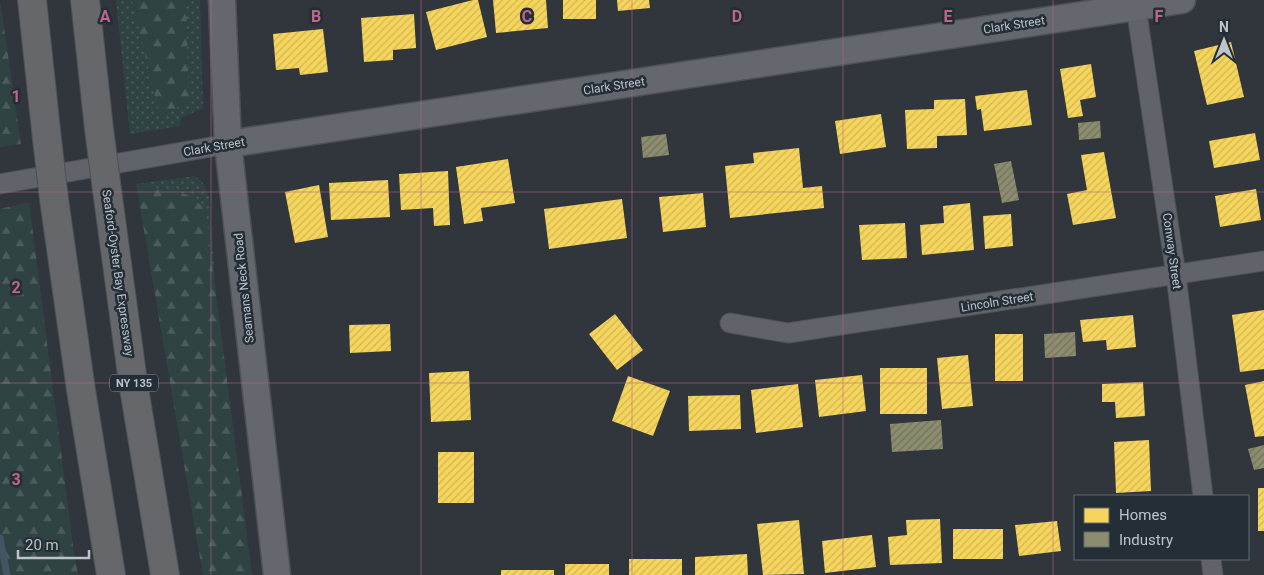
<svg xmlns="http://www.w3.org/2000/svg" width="1264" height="575" font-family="Roboto,sans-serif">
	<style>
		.grass { fill: url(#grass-dots) }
		.forest { fill: url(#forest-firs) }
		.homes { fill: url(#homes-hatch) }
		.industry { fill: url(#industry-hatch) }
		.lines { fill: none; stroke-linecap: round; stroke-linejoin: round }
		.stream { stroke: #435565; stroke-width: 7 }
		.street-casing { stroke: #4e5256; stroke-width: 21 }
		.secondary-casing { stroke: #4e5256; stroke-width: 29 }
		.highway-casing { stroke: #4c5257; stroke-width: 30 }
		.street { stroke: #60646a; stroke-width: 19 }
		.secondary { stroke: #64686e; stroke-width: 26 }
		.highway { stroke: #65676a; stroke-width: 28 }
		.highway-bridge-casing { stroke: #4c5257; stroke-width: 30; stroke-linecap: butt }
		.highway-bridge { stroke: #65676a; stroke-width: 28 }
		.grid { fill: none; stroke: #bf658d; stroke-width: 1; stroke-opacity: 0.55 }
		.labels { text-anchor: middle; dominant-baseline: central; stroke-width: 5; stroke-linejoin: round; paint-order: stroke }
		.shield { fill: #232e36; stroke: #8e969e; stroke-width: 1 }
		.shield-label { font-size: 11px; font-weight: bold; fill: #bcc3cb }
		.street-label { font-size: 12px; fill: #bcc3cb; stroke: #232e36 }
		.grid-label { font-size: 16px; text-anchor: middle; font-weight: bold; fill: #bf658d; stroke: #232e36; stroke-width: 5; stroke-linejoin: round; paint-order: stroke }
	</style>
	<defs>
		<pattern id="grass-dots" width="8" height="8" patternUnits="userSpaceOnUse" patternTransform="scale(1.25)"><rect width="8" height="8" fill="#304343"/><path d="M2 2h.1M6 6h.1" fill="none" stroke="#4c5c5d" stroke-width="1.8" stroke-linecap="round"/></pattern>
		<pattern id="forest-firs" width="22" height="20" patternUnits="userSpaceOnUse" patternTransform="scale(1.25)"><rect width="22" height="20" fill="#304343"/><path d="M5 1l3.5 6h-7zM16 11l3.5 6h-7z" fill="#4c5c5d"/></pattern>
		<pattern id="homes-hatch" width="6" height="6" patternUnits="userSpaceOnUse" patternTransform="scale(1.25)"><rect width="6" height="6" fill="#f6d55c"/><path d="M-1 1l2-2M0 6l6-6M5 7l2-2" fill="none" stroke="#d0b656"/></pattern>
		<pattern id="industry-hatch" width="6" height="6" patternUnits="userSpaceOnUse" patternTransform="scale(1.25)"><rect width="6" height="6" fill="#8c8c6e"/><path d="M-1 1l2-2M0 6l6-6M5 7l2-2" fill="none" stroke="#73735f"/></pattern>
	</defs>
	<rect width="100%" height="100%" fill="#30363c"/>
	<!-- grass -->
	<path class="grass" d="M 116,0 L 200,0 L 203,108 L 181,118 L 180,126 L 130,134 Z
		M 195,176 L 203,183 L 209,196 L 216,294 L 205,208 L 136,184 Z"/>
	<!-- forest -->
	<path class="forest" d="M 0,0 L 21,144 L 0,147 Z
		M 132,0 L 186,0 L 189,101 L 160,117 Z
		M 136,184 L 186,194 L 205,208 L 252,575 L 203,575 Z
		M 29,202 L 74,553 L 78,575 L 0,575 L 0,209 Z"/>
	<!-- homes -->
	<path class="homes" d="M 473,0 L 478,0 L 487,37 L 436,50 L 426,12 Z
		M 493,0 L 546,0 L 548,28 L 496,33 Z
		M 563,0 L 596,0 L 596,19 L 563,19 Z
		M 617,0 L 649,0 L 650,8 L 618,11 Z
		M 414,14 L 416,48 L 393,50 L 393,60 L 364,62 L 361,18 Z
		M 323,29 L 328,72 L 300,75 L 299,68 L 276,70 L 273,34 Z
		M 1231,42 L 1244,97 L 1207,105 L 1194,51 Z
		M 1091,64 L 1096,97 L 1080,100 L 1083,116 L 1068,118 L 1060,69 Z
		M 1027,90 L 1032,125 L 984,131 L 981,109 L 977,110 L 975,96 Z
		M 965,99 L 967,135 L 937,136 L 937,148 L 907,149 L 905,110 L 934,109 L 934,100 Z
		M 881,114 L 886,147 L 840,154 L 835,121 Z
		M 1255,133 L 1260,160 L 1214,168 L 1209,141 Z
		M 799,148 L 803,188 L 822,186 L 824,208 L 730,218 L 725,166 L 754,163 L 753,153 Z
		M 1104,152 L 1116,218 L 1073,225 L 1067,194 L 1087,190 L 1081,155 Z
		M 508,159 L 515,203 L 481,208 L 483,221 L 464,224 L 456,167 Z
		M 448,171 L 450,225 L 434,226 L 433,208 L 401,210 L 399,174 Z
		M 388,180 L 390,217 L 331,220 L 329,183 Z
		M 319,185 L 328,237 L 295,243 L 285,192 Z
		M 1256,189 L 1261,220 L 1220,227 L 1215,196 Z
		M 703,193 L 706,227 L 663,232 L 659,197 Z
		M 622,199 L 627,238 L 549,249 L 544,209 Z
		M 970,203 L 974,250 L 922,255 L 920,225 L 944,223 L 943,206 Z
		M 1011,214 L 1013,246 L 985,249 L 983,216 Z
		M 905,223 L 907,258 L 862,260 L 859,225 Z
		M 1264,310 L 1264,369 L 1240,372 L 1232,315 Z
		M 615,314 L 643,350 L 617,370 L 589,334 Z
		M 1133,315 L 1136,347 L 1107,350 L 1106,340 L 1083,342 L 1080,320 Z
		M 390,324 L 391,351 L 350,353 L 349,325 Z
		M 995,334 L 1023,334 L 1023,381 L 995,381 Z
		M 968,355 L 973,406 L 942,409 L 937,358 Z
		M 880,368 L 927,368 L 927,414 L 880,414 Z
		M 469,371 L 471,420 L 431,422 L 429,373 Z
		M 862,375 L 866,411 L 819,417 L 815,380 Z
		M 628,376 L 670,391 L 653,436 L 612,421 Z
		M 1264,381 L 1264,436 L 1255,437 L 1245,385 Z
		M 1143,382 L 1145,416 L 1116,418 L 1115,402 L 1102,402 L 1102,384 Z
		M 798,384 L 803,427 L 756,433 L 751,390 Z
		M 740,395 L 741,429 L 689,431 L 688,396 Z
		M 1149,440 L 1151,491 L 1116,493 L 1114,442 Z
		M 438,452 L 474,452 L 474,503 L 438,503 Z
		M 1258,488 L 1264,488 L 1264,531 L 1258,531 Z
		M 940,519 L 942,563 L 890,565 L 888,537 L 907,535 L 906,520 Z
		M 799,520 L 804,574 L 763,575 L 757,524 Z
		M 1057,521 L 1061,551 L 1019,556 L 1015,525 Z
		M 953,529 L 1003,529 L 1003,559 L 953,559 Z
		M 872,535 L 876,567 L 825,573 L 822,541 Z
		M 747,554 L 748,575 L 695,575 L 695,557 Z
		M 629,559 L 682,559 L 682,575 L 629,575 Z
		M 565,564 L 609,564 L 609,575 L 565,575 Z
		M 501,570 L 554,570 L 554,575 L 501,575 Z"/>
	<!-- industry -->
	<path class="industry" d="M 1100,121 L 1101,138 L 1079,140 L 1078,123 Z
		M 666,134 L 669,155 L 643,158 L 641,137 Z
		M 1011,161 L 1019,200 L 1002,203 L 994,164 Z
		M 1075,332 L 1076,356 L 1045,358 L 1044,334 Z
		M 941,420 L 943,449 L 892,452 L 890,424 Z
		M 1264,445 L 1264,468 L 1254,470 L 1248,449 Z"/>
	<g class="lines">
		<!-- stream -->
		<path class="stream" d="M 0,538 L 7,575"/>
		<defs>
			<path id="street" d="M 1136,7 L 1176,275 L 1203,496
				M 0,184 L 228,144
				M 730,323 L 788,333 L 1264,261
				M 1211,559 L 1213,575"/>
			<path id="secondary" d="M 222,0 L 228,144 L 277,575
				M 228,144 L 1182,0"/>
			<path id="highway" d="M 32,0 L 47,139
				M 85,0 L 99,129
				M 107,190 L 133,382 L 165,575
				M 54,199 L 81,390 L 111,575"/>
		</defs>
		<!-- street casing -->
		<use href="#street" class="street-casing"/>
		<!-- secondary casing -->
		<use href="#secondary" class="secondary-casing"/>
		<!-- highway casing -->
		<use href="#highway" class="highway-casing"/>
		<!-- street -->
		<use href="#street" class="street"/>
		<!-- secondary -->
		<use href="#secondary" class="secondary"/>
		<!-- highway -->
		<use href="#highway" class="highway"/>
		<defs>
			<path id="highway-bridge" d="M 99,129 L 107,190
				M 47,139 L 54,199"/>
		</defs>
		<!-- highway-bridge casing -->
		<use href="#highway-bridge" class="highway-bridge-casing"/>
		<!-- highway-bridge -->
		<use href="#highway-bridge" class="highway-bridge"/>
	</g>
	<!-- grid -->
	<path class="grid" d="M 211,0 L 211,575M 421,0 L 421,575M 632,0 L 632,575M 843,0 L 843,575M 1053,0 L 1053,575M 0,192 L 1264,192M 0,383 L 1264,383"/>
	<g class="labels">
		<!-- shield labels -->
		<rect class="shield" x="110" y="374.5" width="48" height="17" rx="4"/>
		<g class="shield-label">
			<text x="134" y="383">NY 135</text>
		</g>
		<!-- street labels -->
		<g class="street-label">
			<text transform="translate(1014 25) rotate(-9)">Clark Street</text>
			<text transform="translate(614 86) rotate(-9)">Clark Street</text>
			<text transform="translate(214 147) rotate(-10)">Clark Street</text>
			<text transform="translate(1172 251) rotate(82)">Conway Street</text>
			<text transform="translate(118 273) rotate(82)">Seaford-Oyster Bay Expressway</text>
			<text transform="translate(244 288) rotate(-96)">Seamans Neck Road</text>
			<text transform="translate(997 302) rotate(-9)">Lincoln Street</text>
		</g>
	</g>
	<g class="grid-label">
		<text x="105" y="22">A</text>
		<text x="316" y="22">B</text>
		<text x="527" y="22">C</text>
		<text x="737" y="22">D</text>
		<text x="948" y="22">E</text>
		<text x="1159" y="22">F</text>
		<text x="16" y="102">1</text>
		<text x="16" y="293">2</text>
		<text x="16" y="485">3</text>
	</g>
	<!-- legend -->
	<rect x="1074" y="495" width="175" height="65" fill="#232e36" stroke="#606a72"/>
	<rect x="1084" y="508" width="25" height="15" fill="#f6d55c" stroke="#606a72"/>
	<text x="1119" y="520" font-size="15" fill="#bcc3cb">Homes</text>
	<rect x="1084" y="532" width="25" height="15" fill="#8c8c6e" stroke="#606a72"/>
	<text x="1119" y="545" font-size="15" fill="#bcc3cb">Industry</text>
	<!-- north arrow -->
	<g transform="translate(1224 40)" stroke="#232e36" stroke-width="4" paint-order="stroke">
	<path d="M0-4L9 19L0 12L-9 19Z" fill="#bcc3cb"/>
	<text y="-8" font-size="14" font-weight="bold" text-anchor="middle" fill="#bcc3cb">N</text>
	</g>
	<!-- scale -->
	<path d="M18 550v8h71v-8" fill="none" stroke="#bcc3cb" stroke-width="2.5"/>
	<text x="25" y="550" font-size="15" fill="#bcc3cb" stroke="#232e36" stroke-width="4" paint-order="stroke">20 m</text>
</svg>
